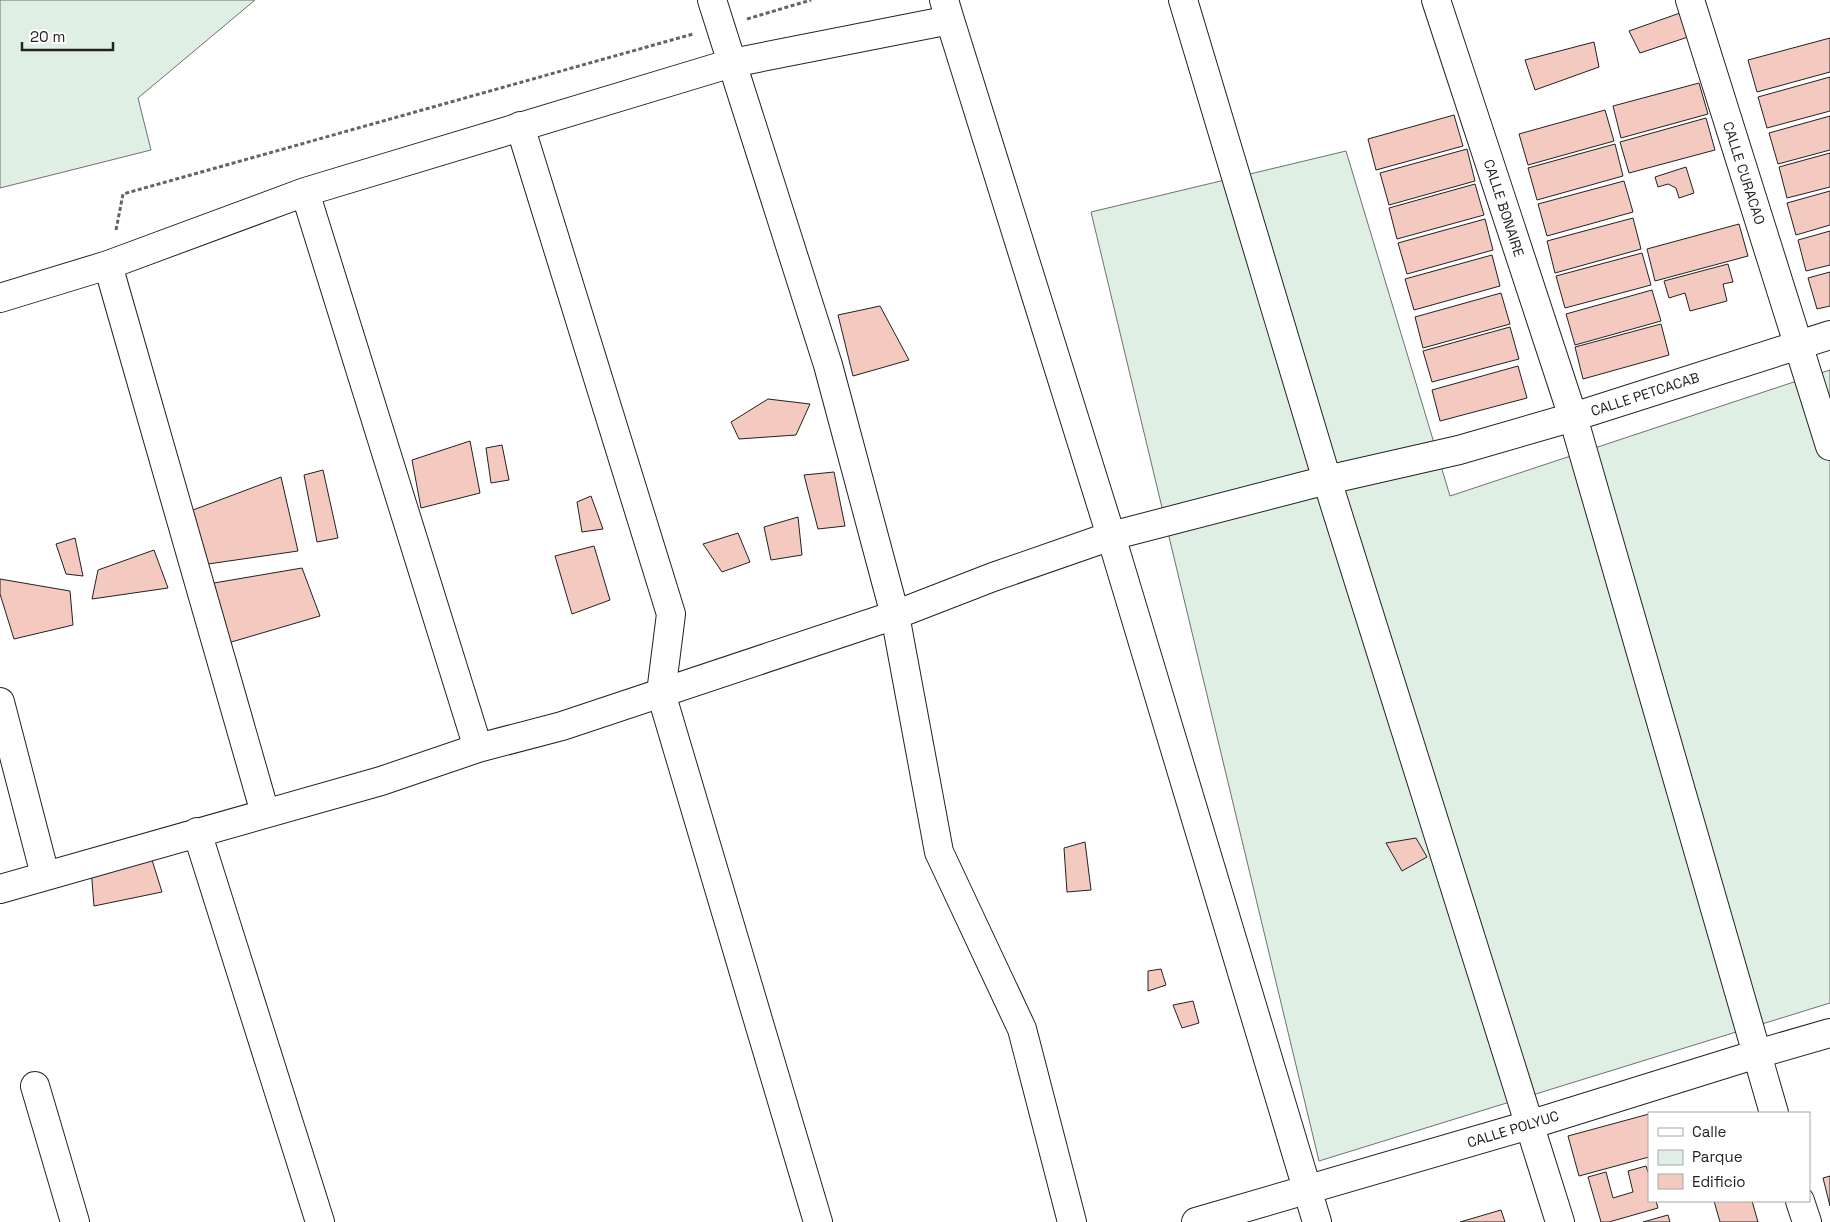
<svg xmlns="http://www.w3.org/2000/svg" width="1830" height="1222" font-family="'Space Grotesk',sans-serif">
	<style>
		.green { fill: #e0efe3; stroke: #6f6f6f }
		.building { fill: #f3c9c0; stroke: #222 }
		.lines { fill: none; stroke-linecap: round; stroke-linejoin: round }
		.minor-casing { stroke: #222; stroke-width: 30 }
		.path { stroke: #646464; stroke-width: 3; stroke-dasharray: 4 2.5; stroke-linecap: butt }
		.minor { stroke: #fff; stroke-width: 28 }
		.labels { text-anchor: middle; dominant-baseline: central; stroke-width: 4; stroke-linejoin: round; paint-order: stroke }
		.street-label { font-size: 14px; fill: #222; stroke: #fff }
	</style>
	<rect width="100%" height="100%" fill="#fff"/>
	<!-- green -->
	<path class="green" d="M 0,0 L 255,0 L 138,98 L 151,150 L 0,188 Z
		M 1346,151 L 1450,496 L 1830,370 L 1830,1003 L 1319,1161 L 1091,212 Z"/>
	<!-- building -->
	<path class="building" d="M 1680,13 L 1688,37 L 1640,53 L 1629,31 Z
		M 1830,38 L 1830,72 L 1757,92 L 1748,60 Z
		M 1594,42 L 1599,67 L 1535,90 L 1525,60 Z
		M 1830,77 L 1830,111 L 1767,128 L 1758,97 Z
		M 1699,83 L 1708,114 L 1621,138 L 1613,106 Z
		M 1605,110 L 1614,141 L 1528,165 L 1519,134 Z
		M 1454,115 L 1463,146 L 1376,170 L 1368,139 Z
		M 1830,116 L 1830,150 L 1778,164 L 1769,133 Z
		M 1706,118 L 1715,150 L 1629,173 L 1620,142 Z
		M 1615,144 L 1623,176 L 1537,200 L 1528,168 Z
		M 1467,149 L 1475,181 L 1389,205 L 1380,173 Z
		M 1830,153 L 1830,187 L 1787,198 L 1779,167 Z
		M 1686,167 L 1694,193 L 1679,198 L 1676,188 L 1668,184 L 1658,187 L 1655,177 Z
		M 1624,181 L 1633,212 L 1547,236 L 1538,204 Z
		M 1475,184 L 1484,215 L 1397,239 L 1389,208 Z
		M 1830,191 L 1830,225 L 1796,235 L 1787,203 Z
		M 1633,218 L 1641,249 L 1555,273 L 1547,241 Z
		M 1485,219 L 1493,250 L 1407,274 L 1398,243 Z
		M 1739,224 L 1748,256 L 1655,281 L 1647,249 Z
		M 1830,231 L 1830,265 L 1806,271 L 1798,240 Z
		M 1642,253 L 1651,285 L 1565,308 L 1556,276 Z
		M 1492,255 L 1500,286 L 1414,310 L 1405,279 Z
		M 1728,264 L 1733,282 L 1723,284 L 1727,301 L 1690,311 L 1685,293 L 1669,298 L 1664,281 Z
		M 1830,272 L 1830,306 L 1817,309 L 1808,278 Z
		M 1652,290 L 1661,321 L 1575,345 L 1566,314 Z
		M 1501,293 L 1510,324 L 1423,348 L 1415,317 Z
		M 880,306 L 909,360 L 853,376 L 838,315 Z
		M 1661,324 L 1669,355 L 1583,379 L 1575,347 Z
		M 1510,327 L 1519,359 L 1432,382 L 1423,351 Z
		M 1518,366 L 1527,398 L 1440,421 L 1432,390 Z
		M 768,399 L 810,404 L 796,435 L 739,439 L 731,422 Z
		M 470,441 L 480,493 L 421,508 L 412,460 Z
		M 502,445 L 509,480 L 491,483 L 486,448 Z
		M 323,470 L 338,538 L 317,542 L 304,475 Z
		M 834,472 L 845,526 L 818,529 L 804,475 Z
		M 281,477 L 298,551 L 208,564 L 193,510 Z
		M 591,496 L 603,529 L 582,532 L 577,502 Z
		M 798,517 L 802,555 L 771,560 L 764,527 Z
		M 738,533 L 750,562 L 722,572 L 703,544 Z
		M 75,538 L 83,576 L 66,574 L 56,544 Z
		M 594,546 L 610,600 L 572,614 L 555,556 Z
		M 154,550 L 168,588 L 92,599 L 98,570 Z
		M 302,568 L 320,616 L 228,643 L 214,583 Z
		M 0,579 L 70,591 L 73,625 L 14,639 L 0,594 Z
		M 1416,838 L 1427,857 L 1402,871 L 1386,843 Z
		M 1085,842 L 1091,890 L 1067,892 L 1064,848 Z
		M 152,860 L 162,892 L 94,906 L 91,868 Z
		M 1161,969 L 1166,985 L 1148,991 L 1148,971 Z
		M 1193,1001 L 1199,1023 L 1182,1028 L 1173,1005 Z
		M 1649,1114 L 1649,1157 L 1579,1176 L 1568,1136 Z
		M 1646,1166 L 1649,1175 L 1649,1201 L 1656,1201 L 1658,1208 L 1609,1222 L 1601,1222 L 1588,1177 L 1606,1172 L 1613,1198 L 1633,1192 L 1628,1171 Z
		M 1830,1176 L 1830,1206 L 1823,1178 Z
		M 1714,1201 L 1752,1201 L 1758,1222 L 1720,1222 Z
		M 1501,1210 L 1505,1222 L 1460,1222 Z
		M 1668,1215 L 1670,1222 L 1643,1222 Z"/>
	<g class="lines">
		<defs>
			<path id="minor" d="M 712,0 L 828,365 L 895,615 L 939,852 L 1022,1029 L 1072,1222
				M 1183,0 L 1327,480 L 1560,1222
				M 1436,0 L 1573,417 L 1774,1113
				M 1690,0 L 1830,446
				M 950,20 L 1111,536 L 1317,1222
				M 520,126 L 671,614 L 661,693 L 818,1222
				M 305,192 L 478,748
				M 108,265 L 265,813
				M 0,298 L 108,265 L 305,192 L 732,63 L 950,20 L 944,0
				M 0,702 L 45,875
				M 197,832 L 320,1222
				M 0,889 L 381,781 L 478,748 L 562,726 L 895,615 L 993,577 L 1111,536 L 1327,480 L 1459,450 L 1573,417 L 1830,335
				M 35,1086 L 75,1222
				M 1800,1201 L 1807,1222
				M 1196,1222 L 1529,1125 L 1757,1054 L 1830,1033"/>
		</defs>
		<!-- minor casing -->
		<use href="#minor" class="minor-casing"/>
		<!-- path -->
		<path class="path" d="M 747,19 L 811,0
			M 116,230 L 123,194 L 693,34"/>
		<!-- minor -->
		<use href="#minor" class="minor"/>
	</g>
	<g class="labels">
		<!-- street labels -->
		<g class="street-label">
			<text transform="translate(1744 173) rotate(72)">CALLE CURACAO</text>
			<text transform="translate(1504 208) rotate(72)">CALLE BONAIRE</text>
			<text transform="translate(1645 394) rotate(-18)">CALLE PETCACAB</text>
			<text transform="translate(1513 1129) rotate(-17)">CALLE POLYUC</text>
		</g>
	</g>
	<!-- legend -->
	<rect x="1648" y="1112" width="162" height="90" fill="#ffffff" stroke="#a7a7a7"/>
	<rect x="1658" y="1128" width="25" height="8" fill="#ffffff" stroke="#a7a7a7"/>
	<text x="1692" y="1137" font-size="15" fill="#222222">Calle</text>
	<rect x="1658" y="1150" width="25" height="15" fill="#e0efe3" stroke="#a7a7a7"/>
	<text x="1692" y="1162" font-size="15" fill="#222222">Parque</text>
	<rect x="1658" y="1174" width="25" height="15" fill="#f3c9c0" stroke="#a7a7a7"/>
	<text x="1692" y="1187" font-size="15" fill="#222222">Edificio</text>
	<!-- scale -->
	<path d="M22 42v8h91v-8" fill="none" stroke="#222222" stroke-width="2.5"/>
	<text x="30" y="42" font-size="15" fill="#222222" stroke="#ffffff" stroke-width="4" paint-order="stroke">20 m</text>
</svg>
